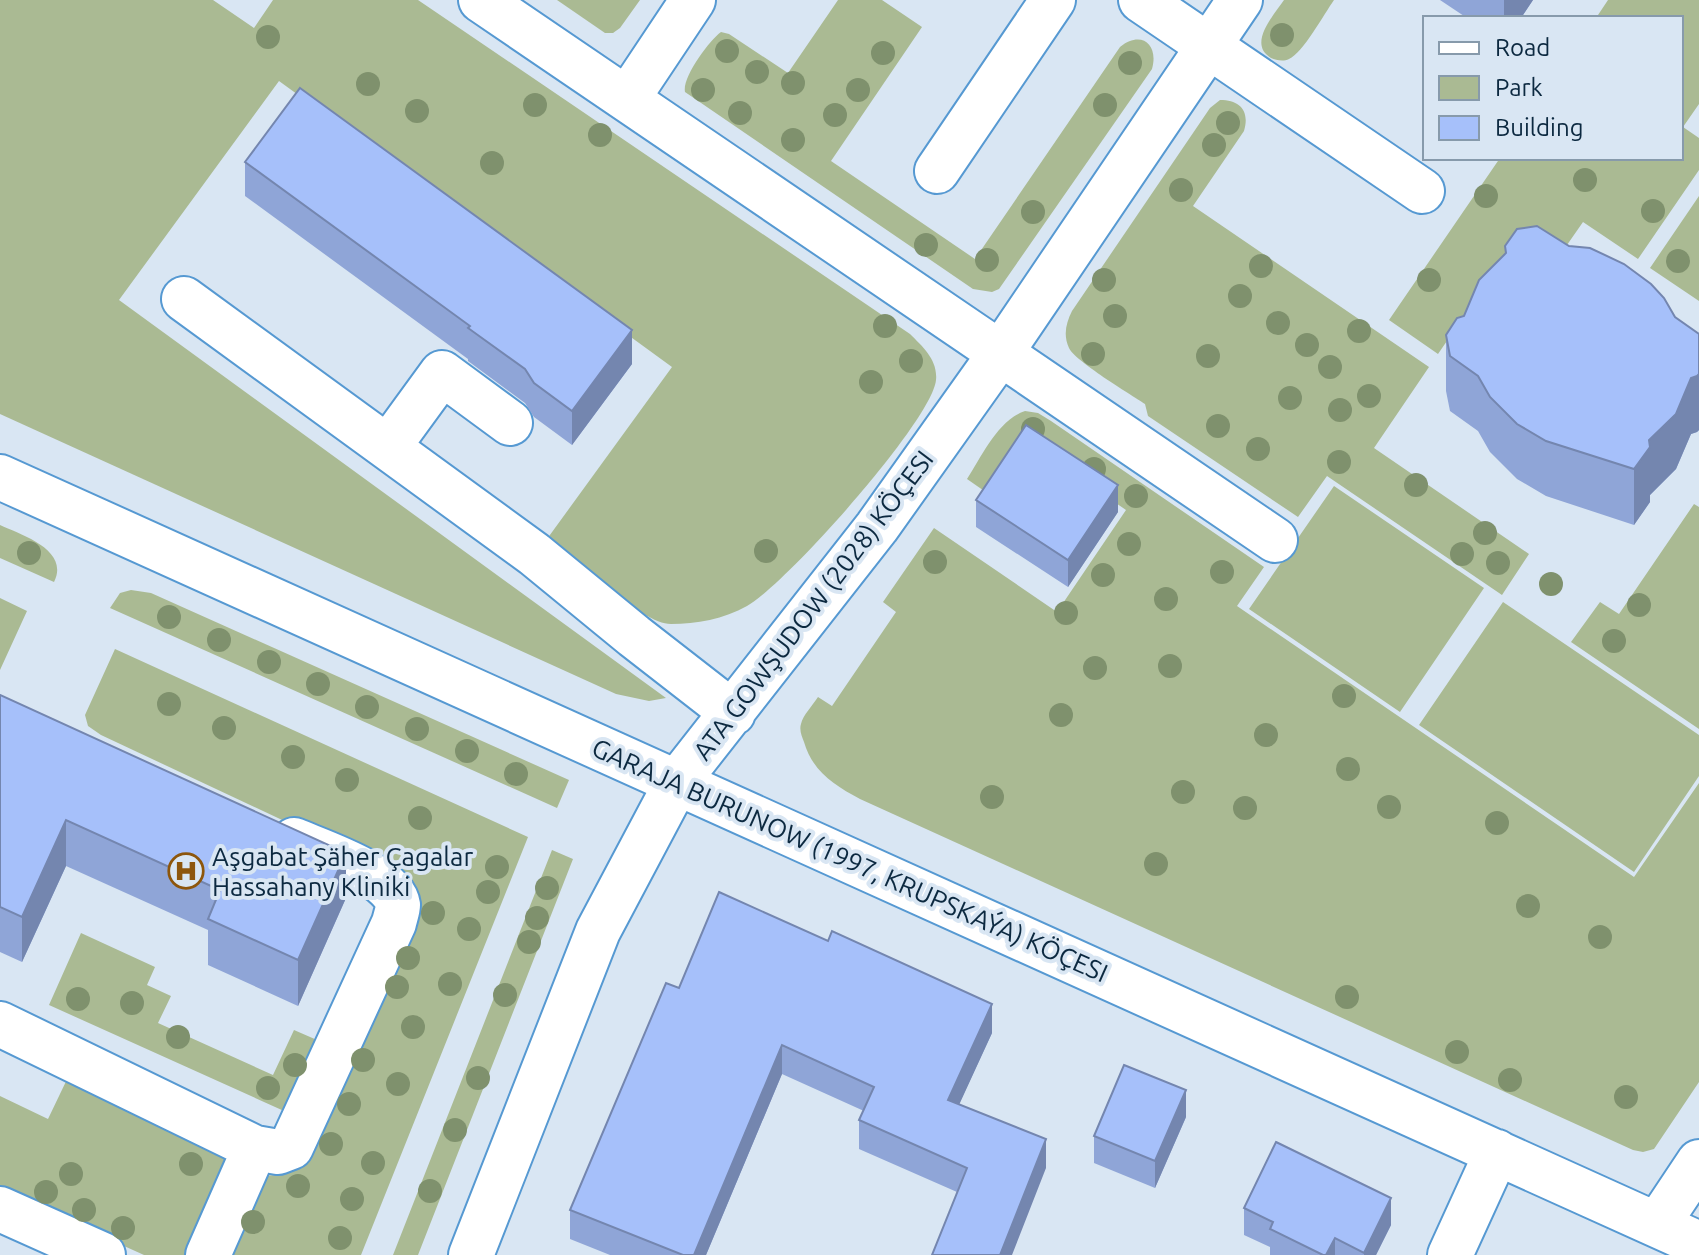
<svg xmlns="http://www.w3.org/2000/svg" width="1699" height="1255" font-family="Ubuntu,sans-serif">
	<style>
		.green { fill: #aaba93 }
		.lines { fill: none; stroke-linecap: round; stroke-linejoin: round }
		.minor-casing { stroke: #5699d2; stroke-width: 48 }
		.minor { stroke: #fff; stroke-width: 44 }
		.tree { fill: #7f916d }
		.wall { fill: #8fa5d7 }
		.shaded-wall { fill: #7486af }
		.building { fill: #a6c0fa; stroke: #7486af; stroke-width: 2 }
		.labels { text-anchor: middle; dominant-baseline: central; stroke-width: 8; stroke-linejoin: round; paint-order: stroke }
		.street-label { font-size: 26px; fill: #0c2940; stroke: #d9e6f3 }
		.poi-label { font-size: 26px; fill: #0c2940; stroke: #d9e6f3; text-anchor: start }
	</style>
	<rect width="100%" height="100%" fill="#d9e6f3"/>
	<!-- green -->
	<path class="green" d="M 0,0 L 213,0 L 254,28 L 273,0 L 418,0 L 910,334 C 923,347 938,360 936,380 C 932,421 785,585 747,606 C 724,619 696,624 671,624 C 642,624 572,559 547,539 L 672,367 L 279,81 L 119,300 L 666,698 L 649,701 L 616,694 L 0,414 Z
		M 557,0 L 640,0 L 620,28 L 613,33 L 605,33 Z
		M 838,0 L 882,0 L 922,27 L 831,161 L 975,259 L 1120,47 C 1141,30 1159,44 1152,69 L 999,289 L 992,292 L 973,289 L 685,92 C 682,77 709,41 721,32 L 729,34 L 788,73 Z
		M 1284,0 L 1334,0 C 1324,14 1303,53 1289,59 C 1283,62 1276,60 1271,58 C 1247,44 1274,15 1284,0 Z
		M 1608,0 L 1699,0 L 1699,104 L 1683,127 L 1699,138 L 1699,170 L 1638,259 L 1583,222 L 1560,255 L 1523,230 L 1438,354 L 1389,320 L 1500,158 L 1681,158 L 1681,18 L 1596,18 Z
		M 1220,100 C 1240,100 1250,111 1244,131 L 1193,206 L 1429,367 L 1374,448 L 1529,554 L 1502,595 L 1327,476 L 1298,517 L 1148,416 L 1145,404 C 1130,394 1075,361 1069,348 C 1063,335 1066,323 1072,311 L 1210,108 Z
		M 1699,196 L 1699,301 L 1650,268 Z
		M 1025,411 L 1038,413 L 1051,421 L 1264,567 L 1237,606 L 1634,877 L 1699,783 L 1699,1082 L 1654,1149 L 1643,1152 L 1633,1150 L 860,799 C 834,785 813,772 804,742 C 802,737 799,730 801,724 C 803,715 813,705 818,697 L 832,706 L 896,612 L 883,602 L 934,528 L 1057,612 L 1126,510 L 1026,441 L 990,495 L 967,479 C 982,456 998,420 1025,411 Z
		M 1334,486 L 1484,588 L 1400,712 L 1249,609 Z
		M 1694,504 L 1699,507 L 1699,729 L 1571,642 L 1600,602 L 1619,614 Z
		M 0,525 C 22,535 70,550 54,582 L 0,558 Z
		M 131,590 L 151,593 L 569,780 L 557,808 L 110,608 L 120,593 Z
		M 0,598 L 27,611 L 0,670 Z
		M 1503,602 L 1699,735 L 1699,776 L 1634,872 L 1419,725 Z
		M 115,649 L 528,837 L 361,1255 L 222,1255 L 261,1176 L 275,1175 L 289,1168 L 395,873 L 101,735 L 88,726 L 85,715 Z
		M 552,850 L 573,859 L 418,1255 L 393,1255 Z
		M 81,933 L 155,967 L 147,985 L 171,996 L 158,1023 L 273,1075 L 294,1030 L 317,1040 L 284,1111 L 49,1005 Z
		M 71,1071 L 238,1151 L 188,1255 L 144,1255 L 0,1190 L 0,1096 L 48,1119 Z"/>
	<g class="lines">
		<defs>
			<path id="minor" d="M 481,0 L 1275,540
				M 1141,0 L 1422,191
				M 627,99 L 693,0
				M 937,171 L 1053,0
				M 184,299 L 534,554 L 634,636 L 733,713
				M 388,447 L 442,373 L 510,423
				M 0,477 L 1699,1244
				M 0,1024 L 255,1148 L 278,1152 L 291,1147 L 394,923 C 395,918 398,910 398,905 C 394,875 319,851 294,840
				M 0,1209 L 103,1255
				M 1657,1225 L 1699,1162
				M 208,1255 L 255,1148
				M 471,1255 L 598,931 L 677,782 L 877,527 L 1000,354 L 1240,0
				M 1450,1255 L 1497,1152"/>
		</defs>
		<!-- minor casing -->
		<use href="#minor" class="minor-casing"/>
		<!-- minor -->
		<use href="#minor" class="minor"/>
	</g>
	<!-- trees -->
	<g class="tree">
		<circle cx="1282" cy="35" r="12"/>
		<circle cx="268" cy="37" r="12"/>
		<circle cx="727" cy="51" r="12"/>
		<circle cx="883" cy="53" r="12"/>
		<circle cx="1130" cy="63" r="12"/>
		<circle cx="757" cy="72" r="12"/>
		<circle cx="793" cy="83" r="12"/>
		<circle cx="368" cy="84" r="12"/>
		<circle cx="703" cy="90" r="12"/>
		<circle cx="858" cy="90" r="12"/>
		<circle cx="535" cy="105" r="12"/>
		<circle cx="1105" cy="105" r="12"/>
		<circle cx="417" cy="111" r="12"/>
		<circle cx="740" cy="113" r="12"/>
		<circle cx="835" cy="115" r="12"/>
		<circle cx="1228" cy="123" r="12"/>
		<circle cx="600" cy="135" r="12"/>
		<circle cx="793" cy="140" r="12"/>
		<circle cx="1214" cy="145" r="12"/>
		<circle cx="492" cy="163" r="12"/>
		<circle cx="1585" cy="180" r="12"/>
		<circle cx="1181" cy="190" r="12"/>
		<circle cx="1486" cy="196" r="12"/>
		<circle cx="1653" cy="211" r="12"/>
		<circle cx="1033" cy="212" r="12"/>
		<circle cx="926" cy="245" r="12"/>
		<circle cx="987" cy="260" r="12"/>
		<circle cx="1678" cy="261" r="12"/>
		<circle cx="1261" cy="266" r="12"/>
		<circle cx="1104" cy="280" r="12"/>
		<circle cx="1429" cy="280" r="12"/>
		<circle cx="1240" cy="296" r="12"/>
		<circle cx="1115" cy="316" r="12"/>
		<circle cx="1278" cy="323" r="12"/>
		<circle cx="885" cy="326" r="12"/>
		<circle cx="1359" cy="331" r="12"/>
		<circle cx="1307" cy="345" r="12"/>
		<circle cx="1093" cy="354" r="12"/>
		<circle cx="1208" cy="356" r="12"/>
		<circle cx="911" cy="361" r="12"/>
		<circle cx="1330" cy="367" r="12"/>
		<circle cx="871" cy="382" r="12"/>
		<circle cx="1369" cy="396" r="12"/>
		<circle cx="1290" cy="398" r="12"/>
		<circle cx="1340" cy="410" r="12"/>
		<circle cx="1218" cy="426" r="12"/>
		<circle cx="1033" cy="429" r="12"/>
		<circle cx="1258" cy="449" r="12"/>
		<circle cx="1339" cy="462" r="12"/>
		<circle cx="1094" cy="469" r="12"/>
		<circle cx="1416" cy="485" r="12"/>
		<circle cx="1136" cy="496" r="12"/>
		<circle cx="1485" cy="533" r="12"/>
		<circle cx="1129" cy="544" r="12"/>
		<circle cx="766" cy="551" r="12"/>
		<circle cx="29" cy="553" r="12"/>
		<circle cx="1462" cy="554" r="12"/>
		<circle cx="935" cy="562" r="12"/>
		<circle cx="1498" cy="563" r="12"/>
		<circle cx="1222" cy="572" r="12"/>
		<circle cx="1103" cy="575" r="12"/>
		<circle cx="1551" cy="584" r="12"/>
		<circle cx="1166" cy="599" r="12"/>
		<circle cx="1639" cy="605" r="12"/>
		<circle cx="1066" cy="613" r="12"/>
		<circle cx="169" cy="617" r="12"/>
		<circle cx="219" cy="640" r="12"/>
		<circle cx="1614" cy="641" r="12"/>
		<circle cx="269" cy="662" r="12"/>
		<circle cx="1170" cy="666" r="12"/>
		<circle cx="1095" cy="668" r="12"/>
		<circle cx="318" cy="684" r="12"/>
		<circle cx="1344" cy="696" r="12"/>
		<circle cx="169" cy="704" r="12"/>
		<circle cx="367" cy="707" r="12"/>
		<circle cx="1061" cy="715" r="12"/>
		<circle cx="224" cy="728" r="12"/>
		<circle cx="417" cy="729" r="12"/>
		<circle cx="1266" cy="735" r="12"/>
		<circle cx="467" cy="751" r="12"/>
		<circle cx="293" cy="757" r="12"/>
		<circle cx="1348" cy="769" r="12"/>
		<circle cx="516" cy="774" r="12"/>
		<circle cx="347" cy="780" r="12"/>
		<circle cx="1183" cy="792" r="12"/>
		<circle cx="992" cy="797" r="12"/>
		<circle cx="1389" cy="807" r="12"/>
		<circle cx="1245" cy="808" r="12"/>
		<circle cx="420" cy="818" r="12"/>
		<circle cx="1497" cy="823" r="12"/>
		<circle cx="1156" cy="864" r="12"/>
		<circle cx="497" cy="867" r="12"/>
		<circle cx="547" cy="888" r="12"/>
		<circle cx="488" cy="892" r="12"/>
		<circle cx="1528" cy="906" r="12"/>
		<circle cx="433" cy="913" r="12"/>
		<circle cx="537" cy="918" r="12"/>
		<circle cx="469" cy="929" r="12"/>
		<circle cx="1600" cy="937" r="12"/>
		<circle cx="529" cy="942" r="12"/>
		<circle cx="408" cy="958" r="12"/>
		<circle cx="450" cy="984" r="12"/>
		<circle cx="397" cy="987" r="12"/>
		<circle cx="505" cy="995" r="12"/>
		<circle cx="1347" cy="997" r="12"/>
		<circle cx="78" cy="999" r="12"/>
		<circle cx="132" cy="1003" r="12"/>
		<circle cx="413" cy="1027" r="12"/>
		<circle cx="178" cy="1037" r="12"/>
		<circle cx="1457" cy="1052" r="12"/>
		<circle cx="363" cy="1060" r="12"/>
		<circle cx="295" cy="1065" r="12"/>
		<circle cx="478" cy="1078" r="12"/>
		<circle cx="1510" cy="1080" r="12"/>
		<circle cx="398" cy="1084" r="12"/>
		<circle cx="268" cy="1088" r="12"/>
		<circle cx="1626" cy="1097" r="12"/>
		<circle cx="349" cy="1104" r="12"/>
		<circle cx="455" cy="1130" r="12"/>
		<circle cx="331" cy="1144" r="12"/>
		<circle cx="373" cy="1163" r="12"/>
		<circle cx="191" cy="1164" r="12"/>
		<circle cx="71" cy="1174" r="12"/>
		<circle cx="298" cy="1186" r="12"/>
		<circle cx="430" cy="1191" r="12"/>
		<circle cx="46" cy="1192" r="12"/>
		<circle cx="352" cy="1199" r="12"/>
		<circle cx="84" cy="1210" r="12"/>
		<circle cx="253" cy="1222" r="12"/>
		<circle cx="123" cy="1228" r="12"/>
		<circle cx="340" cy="1238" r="12"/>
	</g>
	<!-- wall -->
	<path class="wall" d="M 1440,0 L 1533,0 L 1521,18 L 1467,18 Z
		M 245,162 L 632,364 L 572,445 L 534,417 L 525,403 L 468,361 L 468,359 L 245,196 Z
		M 1505,246 L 1675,317 L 1699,334 L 1699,430 L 1697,432 L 1691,434 L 1676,469 L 1650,495 L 1650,502 L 1634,525 L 1546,496 L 1517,479 L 1490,452 L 1478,431 L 1450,411 L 1446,391 L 1446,335 L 1464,316 L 1505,255 Z
		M 976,500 L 1118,512 L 1068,587 L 976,527 Z
		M 0,695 L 346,898 L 298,1006 L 208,965 L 208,930 L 66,866 L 22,962 L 0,952 Z
		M 679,988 L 992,1033 L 959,1104 L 1046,1168 L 957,1192 L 859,1149 L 859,1120 L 864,1111 L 782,1074 L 706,1255 L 610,1255 L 570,1239 L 570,1210 Z
		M 1186,1117 L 1155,1188 L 1094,1163 L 1094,1136 Z
		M 1244,1208 L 1391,1225 L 1376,1255 L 1270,1255 L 1270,1247 L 1244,1235 Z"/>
	<!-- shaded-wall -->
	<path class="shaded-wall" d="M 1504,0 L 1533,0 L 1521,18 L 1504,18 Z
		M 632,330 L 632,364 L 572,445 L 572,411 Z
		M 1699,374 L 1699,430 L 1697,432 L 1691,434 L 1676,469 L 1650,495 L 1650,502 L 1634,525 L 1634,469 L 1649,440 L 1691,378 Z
		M 1118,485 L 1118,512 L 1068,587 L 1068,560 Z
		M 66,820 L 66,866 L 22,962 L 22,917 Z
		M 346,853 L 346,898 L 298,1006 L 298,960 Z
		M 992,1004 L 992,1033 L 948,1129 L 948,1100 Z
		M 782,1045 L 782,1074 L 706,1255 L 694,1255 Z
		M 1186,1090 L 1186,1117 L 1155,1188 L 1155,1161 Z
		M 1046,1139 L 1046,1168 L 1012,1255 L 1000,1255 Z
		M 1391,1198 L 1391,1225 L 1376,1255 L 1364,1255 L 1364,1253 Z
		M 1335,1238 L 1335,1255 L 1326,1255 Z"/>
	<!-- building -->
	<path class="building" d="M 300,88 L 632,330 L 572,411 L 534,383 L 525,369 L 468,328 L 470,326 L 245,162 Z
		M 1537,226 L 1569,246 L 1590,248 L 1624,264 L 1651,284 L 1664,298 L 1675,317 L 1699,334 L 1699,374 L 1697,376 L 1691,378 L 1676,414 L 1649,440 L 1650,447 L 1634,469 L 1546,441 L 1517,424 L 1490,397 L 1478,376 L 1450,356 L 1446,335 L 1457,318 L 1464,316 L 1479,280 L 1506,253 L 1505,246 L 1517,229 Z
		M 1026,425 L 1118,485 L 1068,560 L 976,500 Z
		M 0,695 L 346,853 L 298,960 L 208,919 L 220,890 L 66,820 L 22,917 L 0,907 Z
		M 719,892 L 828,941 L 832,931 L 992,1004 L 948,1100 L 1046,1139 L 1000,1255 L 932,1255 L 967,1168 L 859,1120 L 874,1087 L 782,1045 L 694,1255 L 683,1255 L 570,1210 L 666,983 L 679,988 Z
		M 1124,1065 L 1186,1090 L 1155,1161 L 1094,1136 Z
		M 1276,1142 L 1391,1198 L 1364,1253 L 1335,1238 L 1326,1255 L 1323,1255 L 1270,1229 L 1273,1222 L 1244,1208 Z"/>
	<!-- icons -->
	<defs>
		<symbol id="hospital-ring" viewBox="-11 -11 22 22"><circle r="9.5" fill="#d9e6f3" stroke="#8d560c" stroke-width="1.5"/><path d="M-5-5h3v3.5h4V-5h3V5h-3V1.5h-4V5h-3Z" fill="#8d560c"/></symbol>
	</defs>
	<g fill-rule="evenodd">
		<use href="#hospital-ring" x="166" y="851" width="40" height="40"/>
	</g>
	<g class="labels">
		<!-- street labels -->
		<g class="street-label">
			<text transform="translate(813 605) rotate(-53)">ATA GOWŞUDOW (2028) KÖÇESI</text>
			<text transform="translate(850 860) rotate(24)">GARAJA BURUNOW (1997, KRUPSKAÝA) KÖÇESI</text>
		</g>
		<!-- poi labels -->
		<g class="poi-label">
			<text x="212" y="856">Aşgabat Şäher Çagalar<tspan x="212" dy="30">Hassahany Kliniki</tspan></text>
		</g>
	</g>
	<!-- legend -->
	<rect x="1423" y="16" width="260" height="144" fill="#d9e6f3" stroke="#879aab" stroke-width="2"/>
	<rect x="1439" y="42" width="40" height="12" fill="#ffffff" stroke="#879aab" stroke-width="2"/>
	<text x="1495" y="56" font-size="24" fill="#0c2940">Road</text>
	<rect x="1439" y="76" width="40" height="24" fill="#aaba93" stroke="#879aab" stroke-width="2"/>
	<text x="1495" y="96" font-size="24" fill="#0c2940">Park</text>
	<rect x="1439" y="116" width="40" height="24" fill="#a6c0fa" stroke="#879aab" stroke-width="2"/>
	<text x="1495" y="136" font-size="24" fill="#0c2940">Building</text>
</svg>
